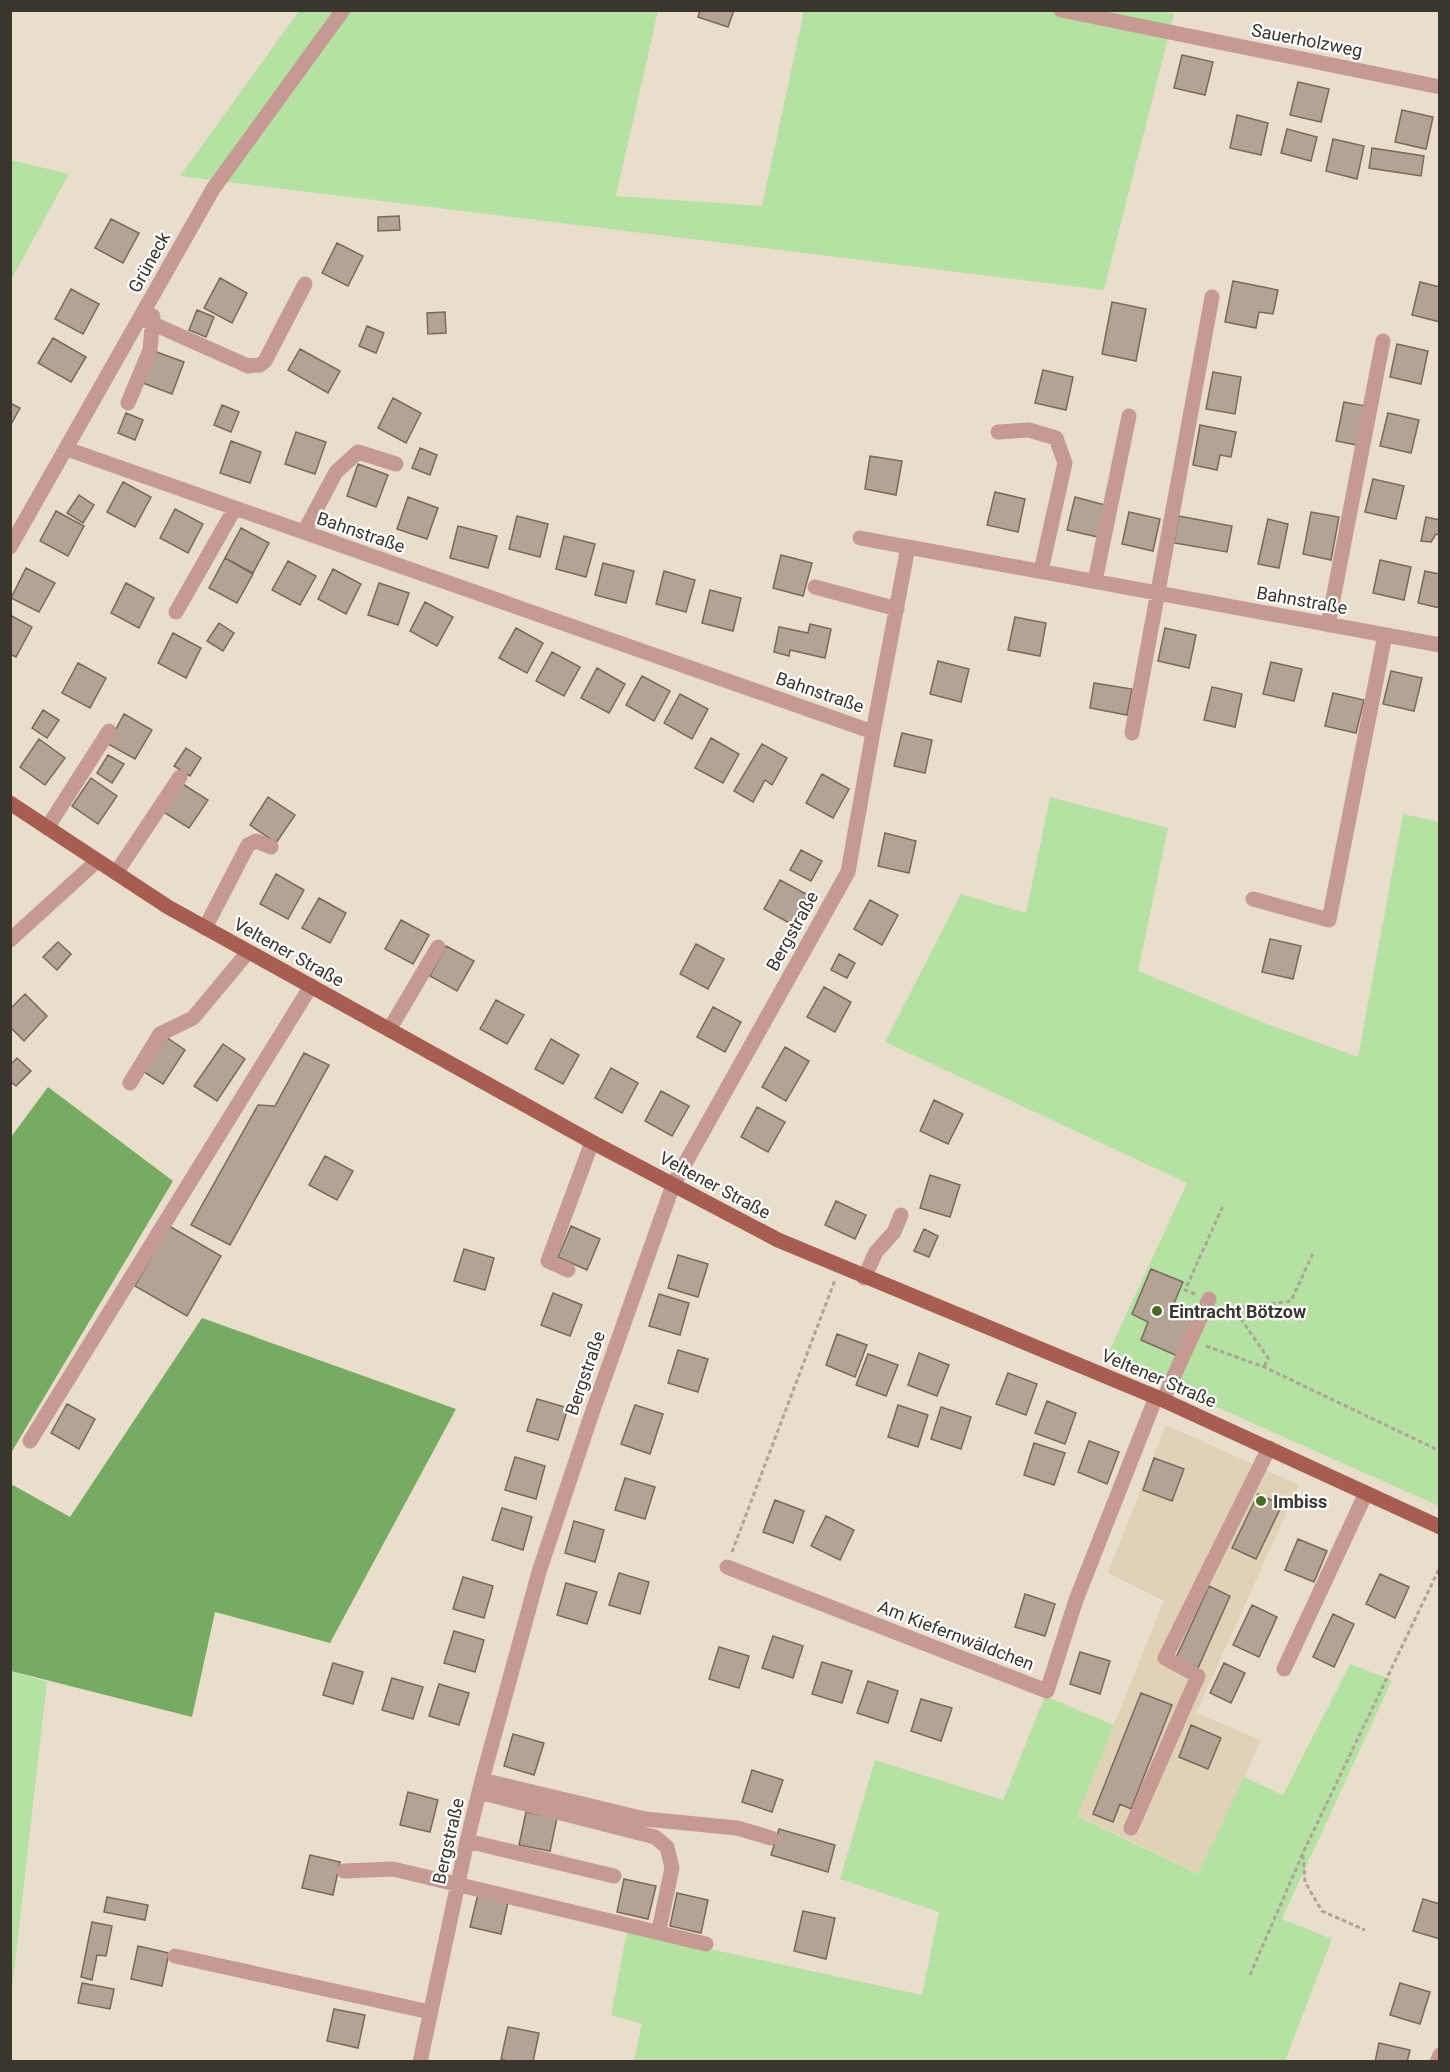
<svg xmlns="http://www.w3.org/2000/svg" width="1450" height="2072" font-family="Roboto,sans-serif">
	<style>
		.built { fill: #e0d1b7 }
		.green { fill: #b5e2a3 }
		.forest { fill: #77ab61 }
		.building { fill: #b3a394; stroke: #78695b; stroke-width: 1.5 }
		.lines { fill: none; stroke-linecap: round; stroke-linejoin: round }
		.path { stroke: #aca494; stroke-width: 3; stroke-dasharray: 4.5 3; stroke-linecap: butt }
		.minor { stroke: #c59a92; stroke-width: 15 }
		.major { stroke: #a85d52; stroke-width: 15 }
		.poi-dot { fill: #486b23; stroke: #fff; stroke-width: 2 }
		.labels { text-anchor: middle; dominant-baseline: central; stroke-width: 4.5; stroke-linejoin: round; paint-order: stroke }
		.street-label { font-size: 18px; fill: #3a362e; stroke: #fff }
		.poi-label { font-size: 18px; font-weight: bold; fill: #3a362e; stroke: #fff; text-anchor: start }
	</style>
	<rect width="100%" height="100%" fill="#e9decb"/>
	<!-- built -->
	<path class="built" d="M 1166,1425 L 1299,1485 L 1196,1713 L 1261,1740 L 1199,1874 L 1077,1815 L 1164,1601 L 1108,1573 Z"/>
	<!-- green -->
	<path class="green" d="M 1161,10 L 1174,14 L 1104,290 L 180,176 L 299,11 L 658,11 L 616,196 L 762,206 L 804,11 Z
		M 11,160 L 69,174 L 11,280 L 10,160 Z
		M 1050,797 L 1168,828 L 1138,971 L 1262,1022 L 1358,1057 L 1403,814 L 1439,822 L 1439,1506 L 1106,1358 L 1187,1183 L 885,1042 L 961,894 L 1026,913 Z
		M 1350,1664 L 1392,1680 L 1282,1919 L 1332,1939 L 1285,2061 L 634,2061 L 642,2024 L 611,2015 L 627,1931 L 922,1995 L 939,1912 L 840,1879 L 875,1760 L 1003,1800 L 1045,1696 L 1114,1725 L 1077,1816 L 1198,1874 L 1244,1777 L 1283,1795 Z
		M 11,1671 L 47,1682 L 11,1998 Z"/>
	<!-- forest -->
	<path class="forest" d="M 48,1087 L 173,1181 L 11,1453 L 11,1137 Z
		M 202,1318 L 456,1409 L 330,1643 L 215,1612 L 192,1717 L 11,1671 L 11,1484 L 70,1517 Z"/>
	<!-- building -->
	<path class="building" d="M 700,10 L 734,10 L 728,27 L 698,17 Z
		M 1182,55 L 1213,62 L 1205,95 L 1174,88 Z
		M 1298,82 L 1329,89 L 1321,122 L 1290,115 Z
		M 1402,110 L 1433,117 L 1426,149 L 1395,142 Z
		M 1237,115 L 1268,123 L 1261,155 L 1230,148 Z
		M 1287,129 L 1317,137 L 1311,161 L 1281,153 Z
		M 1333,139 L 1364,146 L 1357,179 L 1326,171 Z
		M 1372,148 L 1424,156 L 1421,176 L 1369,168 Z
		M 399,216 L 400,230 L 378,231 L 378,217 Z
		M 111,219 L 139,233 L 123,263 L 95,248 Z
		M 337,243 L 363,256 L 348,286 L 322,273 Z
		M 220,278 L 247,293 L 232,323 L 204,308 Z
		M 1233,281 L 1278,290 L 1273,314 L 1259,312 L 1256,328 L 1225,322 Z
		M 1420,282 L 1440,287 L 1440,322 L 1412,315 Z
		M 71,289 L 99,304 L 83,334 L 55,319 Z
		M 1112,302 L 1146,309 L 1136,361 L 1102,354 Z
		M 197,310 L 214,317 L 206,337 L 189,330 Z
		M 445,312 L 446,333 L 428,334 L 427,313 Z
		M 367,326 L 384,333 L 376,353 L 359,346 Z
		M 53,338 L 86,357 L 71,382 L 38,363 Z
		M 1397,344 L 1428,351 L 1421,384 L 1390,377 Z
		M 300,349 L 340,371 L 328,393 L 288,370 Z
		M 154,351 L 184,362 L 172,394 L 143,383 Z
		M 1043,370 L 1073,377 L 1066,410 L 1035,403 Z
		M 1213,372 L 1241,377 L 1235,414 L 1206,409 Z
		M 393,398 L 421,413 L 406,443 L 378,428 Z
		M 1344,402 L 1365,406 L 1357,445 L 1336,441 Z
		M 10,403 L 20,408 L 10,426 Z
		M 222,405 L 239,412 L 231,432 L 214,425 Z
		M 126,413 L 143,420 L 135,440 L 118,433 Z
		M 1388,413 L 1419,420 L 1411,453 L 1380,446 Z
		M 1200,425 L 1236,432 L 1231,457 L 1220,455 L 1217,470 L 1193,465 Z
		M 296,432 L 326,442 L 315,474 L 285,464 Z
		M 231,441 L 261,452 L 250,483 L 220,473 Z
		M 420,448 L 437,455 L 430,475 L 412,468 Z
		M 870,456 L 902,461 L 896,495 L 865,489 Z
		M 358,464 L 388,475 L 376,507 L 347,496 Z
		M 1373,479 L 1404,486 L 1396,519 L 1365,512 Z
		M 123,482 L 151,497 L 135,527 L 107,512 Z
		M 995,492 L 1025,499 L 1018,532 L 987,525 Z
		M 79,495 L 94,505 L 83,523 L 67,513 Z
		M 408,497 L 438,508 L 427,539 L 397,529 Z
		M 1075,497 L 1105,505 L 1098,537 L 1067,530 Z
		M 175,509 L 203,524 L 188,553 L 160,538 Z
		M 56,511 L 84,526 L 68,556 L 40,541 Z
		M 1129,512 L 1160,519 L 1153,551 L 1122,544 Z
		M 1311,512 L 1339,517 L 1331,560 L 1303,554 Z
		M 517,516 L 548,524 L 540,557 L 509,549 Z
		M 1179,516 L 1232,526 L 1227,552 L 1174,543 Z
		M 1426,517 L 1440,520 L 1440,535 L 1436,534 L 1431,542 L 1421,541 Z
		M 1268,519 L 1288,524 L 1279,568 L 1258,564 Z
		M 458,526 L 497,536 L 488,568 L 450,558 Z
		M 241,528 L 269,543 L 253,573 L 225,558 Z
		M 564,536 L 595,544 L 586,577 L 556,569 Z
		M 781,555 L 812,563 L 803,596 L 773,588 Z
		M 225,558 L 253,574 L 237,603 L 209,588 Z
		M 1380,560 L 1411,567 L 1404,600 L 1373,593 Z
		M 288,561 L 316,576 L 300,605 L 272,590 Z
		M 603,563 L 634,571 L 626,603 L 595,595 Z
		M 26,568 L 55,583 L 39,612 L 11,598 Z
		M 333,569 L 361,584 L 346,614 L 318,599 Z
		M 664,571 L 695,580 L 686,612 L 656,604 Z
		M 1425,571 L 1440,574 L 1440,608 L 1418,603 Z
		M 126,583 L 154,598 L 139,628 L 111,613 Z
		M 379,583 L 409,593 L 398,625 L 368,615 Z
		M 710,590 L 741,598 L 733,631 L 702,623 Z
		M 425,602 L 453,617 L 437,646 L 410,631 Z
		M 10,615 L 32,627 L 16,657 L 10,654 Z
		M 1015,617 L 1046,623 L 1040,656 L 1008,650 Z
		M 219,623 L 234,633 L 223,651 L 207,641 Z
		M 810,624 L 831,629 L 825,658 L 790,650 L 789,656 L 774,652 L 779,627 L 808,633 Z
		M 516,628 L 543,643 L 527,673 L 499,658 Z
		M 1165,628 L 1196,635 L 1189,668 L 1158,661 Z
		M 173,633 L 201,648 L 186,678 L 158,663 Z
		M 552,652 L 580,667 L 564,696 L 536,681 Z
		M 938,661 L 969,669 L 961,702 L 930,694 Z
		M 1271,662 L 1302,669 L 1294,701 L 1263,694 Z
		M 78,663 L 106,678 L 90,708 L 62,693 Z
		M 597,668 L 625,684 L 609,713 L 581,698 Z
		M 1391,671 L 1422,678 L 1414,711 L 1383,704 Z
		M 642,676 L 670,691 L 654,721 L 626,705 Z
		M 1094,683 L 1132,689 L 1127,715 L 1090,708 Z
		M 1212,687 L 1242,694 L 1235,727 L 1204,720 Z
		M 1333,693 L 1364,700 L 1356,733 L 1325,726 Z
		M 680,694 L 708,709 L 692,739 L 664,723 Z
		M 43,710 L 59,720 L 47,738 L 32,728 Z
		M 124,714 L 152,730 L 135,759 L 108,744 Z
		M 902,733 L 932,740 L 925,773 L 894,766 Z
		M 711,738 L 739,754 L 723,783 L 695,768 Z
		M 39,739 L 65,758 L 45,785 L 20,767 Z
		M 762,744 L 787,758 L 772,785 L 765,780 L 753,802 L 734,791 Z
		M 186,748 L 201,758 L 190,776 L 174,766 Z
		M 108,755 L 124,764 L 112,783 L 97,773 Z
		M 822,774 L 849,789 L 833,818 L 806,803 Z
		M 91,778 L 117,796 L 98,824 L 72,806 Z
		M 181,783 L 208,800 L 189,828 L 162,811 Z
		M 268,797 L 295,815 L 276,843 L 250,825 Z
		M 885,833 L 916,841 L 909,873 L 878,866 Z
		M 801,850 L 822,861 L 811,881 L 790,870 Z
		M 276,874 L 304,890 L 288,919 L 260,904 Z
		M 780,880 L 808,895 L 791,924 L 764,909 Z
		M 319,898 L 346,913 L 330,943 L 302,928 Z
		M 870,900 L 898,915 L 882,945 L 854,929 Z
		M 401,920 L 429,935 L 413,964 L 385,949 Z
		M 1270,939 L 1301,946 L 1293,979 L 1262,972 Z
		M 58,942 L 71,954 L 57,970 L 43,957 Z
		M 696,944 L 724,959 L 708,989 L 680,974 Z
		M 446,946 L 474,961 L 457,991 L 430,976 Z
		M 839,954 L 855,963 L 847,978 L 831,970 Z
		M 824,987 L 851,1002 L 835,1032 L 807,1017 Z
		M 25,994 L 47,1016 L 24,1041 L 10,1027 L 10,1009 Z
		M 496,1000 L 524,1015 L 507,1044 L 480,1029 Z
		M 713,1007 L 741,1022 L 725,1052 L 697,1037 Z
		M 166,1037 L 185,1050 L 163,1084 L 144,1072 Z
		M 551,1039 L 579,1055 L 563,1084 L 535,1069 Z
		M 223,1044 L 245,1059 L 217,1101 L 194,1086 Z
		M 785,1047 L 809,1061 L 786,1101 L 762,1087 Z
		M 304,1053 L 329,1065 L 230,1245 L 191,1225 L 258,1105 L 275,1106 Z
		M 17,1058 L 31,1071 L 16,1086 L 10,1081 L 10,1065 Z
		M 611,1068 L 638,1083 L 622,1113 L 595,1098 Z
		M 661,1091 L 689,1106 L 672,1136 L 645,1121 Z
		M 934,1100 L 963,1114 L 948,1144 L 920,1131 Z
		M 757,1107 L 785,1122 L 768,1152 L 741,1137 Z
		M 325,1156 L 353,1171 L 337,1200 L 309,1185 Z
		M 930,1175 L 960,1185 L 950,1217 L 920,1208 Z
		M 836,1201 L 866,1215 L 855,1239 L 825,1225 Z
		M 169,1226 L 221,1256 L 187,1316 L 135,1286 Z
		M 571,1226 L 600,1239 L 587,1270 L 558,1257 Z
		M 924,1229 L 938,1236 L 929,1257 L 914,1251 Z
		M 464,1249 L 494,1258 L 485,1290 L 454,1281 Z
		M 678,1255 L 708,1264 L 698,1297 L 668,1288 Z
		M 1151,1269 L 1183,1282 L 1172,1308 L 1196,1318 L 1180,1357 L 1141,1340 L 1148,1322 L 1132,1314 Z
		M 553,1293 L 582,1305 L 570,1336 L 541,1325 Z
		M 659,1294 L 689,1303 L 680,1335 L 649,1326 Z
		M 837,1334 L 867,1345 L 855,1377 L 826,1365 Z
		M 678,1350 L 708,1359 L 698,1392 L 668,1383 Z
		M 919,1353 L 949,1365 L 937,1396 L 908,1385 Z
		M 868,1354 L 898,1365 L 886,1396 L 856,1385 Z
		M 1008,1373 L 1037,1384 L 1026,1415 L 996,1404 Z
		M 537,1399 L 568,1408 L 558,1440 L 527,1431 Z
		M 1047,1401 L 1076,1413 L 1065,1444 L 1035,1433 Z
		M 67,1404 L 95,1419 L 79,1449 L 51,1433 Z
		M 635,1405 L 663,1414 L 650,1454 L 621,1444 Z
		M 898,1405 L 928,1415 L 918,1447 L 888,1437 Z
		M 941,1407 L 971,1417 L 961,1449 L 931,1439 Z
		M 1089,1441 L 1119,1452 L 1107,1484 L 1078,1472 Z
		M 1034,1443 L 1065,1453 L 1054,1485 L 1024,1475 Z
		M 515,1457 L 545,1466 L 536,1499 L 505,1490 Z
		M 1154,1458 L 1184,1469 L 1172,1501 L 1143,1490 Z
		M 625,1478 L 655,1487 L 645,1519 L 615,1510 Z
		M 1258,1494 L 1282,1505 L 1256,1559 L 1232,1548 Z
		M 775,1500 L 804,1511 L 793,1543 L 763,1532 Z
		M 502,1508 L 532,1517 L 523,1550 L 492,1540 Z
		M 826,1516 L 854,1530 L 840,1560 L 811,1546 Z
		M 574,1521 L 604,1530 L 595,1562 L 565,1553 Z
		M 1298,1539 L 1327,1551 L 1314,1582 L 1285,1570 Z
		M 619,1573 L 649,1582 L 640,1614 L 609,1605 Z
		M 1380,1574 L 1409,1587 L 1395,1618 L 1366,1604 Z
		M 463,1577 L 493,1586 L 484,1618 L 453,1609 Z
		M 566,1583 L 597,1592 L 587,1624 L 557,1615 Z
		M 1209,1586 L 1230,1596 L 1198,1668 L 1176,1658 Z
		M 1025,1594 L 1055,1604 L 1045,1636 L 1015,1627 Z
		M 1252,1605 L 1277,1617 L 1259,1657 L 1233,1645 Z
		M 1333,1614 L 1354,1624 L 1334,1667 L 1313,1657 Z
		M 454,1631 L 484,1640 L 475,1672 L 444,1663 Z
		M 773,1636 L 803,1646 L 793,1678 L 762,1668 Z
		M 719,1647 L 749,1656 L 739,1688 L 709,1679 Z
		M 1080,1652 L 1110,1661 L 1100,1694 L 1070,1684 Z
		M 822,1662 L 852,1671 L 842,1703 L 812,1694 Z
		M 333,1663 L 363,1672 L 353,1704 L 323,1695 Z
		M 1224,1663 L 1245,1673 L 1231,1703 L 1210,1693 Z
		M 392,1678 L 423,1687 L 413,1719 L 382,1710 Z
		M 868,1681 L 898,1691 L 888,1723 L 857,1713 Z
		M 439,1684 L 469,1693 L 459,1725 L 429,1716 Z
		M 1141,1693 L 1172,1705 L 1131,1809 L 1120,1804 L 1113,1822 L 1093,1814 Z
		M 921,1699 L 952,1708 L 941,1741 L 911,1731 Z
		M 1191,1725 L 1221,1738 L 1208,1769 L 1179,1757 Z
		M 513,1734 L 544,1743 L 534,1775 L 504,1766 Z
		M 752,1770 L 783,1780 L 772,1812 L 742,1802 Z
		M 408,1792 L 438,1800 L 430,1832 L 400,1825 Z
		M 526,1812 L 557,1818 L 550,1851 L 519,1845 Z
		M 779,1829 L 835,1845 L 828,1872 L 771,1855 Z
		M 310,1855 L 340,1862 L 333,1895 L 302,1888 Z
		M 624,1879 L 656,1886 L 648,1919 L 617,1912 Z
		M 677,1893 L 708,1900 L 701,1933 L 670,1926 Z
		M 478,1894 L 508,1902 L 501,1934 L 470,1927 Z
		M 107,1897 L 148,1905 L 145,1920 L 104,1912 Z
		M 1423,1899 L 1440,1904 L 1440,1939 L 1413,1931 Z
		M 803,1911 L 835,1918 L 826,1959 L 794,1951 Z
		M 92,1922 L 112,1926 L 106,1956 L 97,1955 L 92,1980 L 81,1977 Z
		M 138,1946 L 169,1953 L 162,1986 L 131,1979 Z
		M 82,1983 L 114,1989 L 110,2009 L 78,2003 Z
		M 1400,1983 L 1430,1992 L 1420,2024 L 1390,2015 Z
		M 334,2009 L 365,2015 L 358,2048 L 327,2041 Z
		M 508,2027 L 539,2033 L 533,2062 L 510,2062 L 501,2059 Z
		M 1379,2043 L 1410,2050 L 1407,2062 L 1375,2062 Z"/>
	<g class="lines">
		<!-- path -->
		<path class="path" d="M 1195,1294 L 1185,1290 L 1223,1206
			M 1224,1305 L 1234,1309 L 1268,1358 L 1264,1367
			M 1234,1309 L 1291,1301 L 1314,1251
			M 1206,1346 L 1264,1367 L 1440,1451
			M 732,1552 L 835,1280
			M 1303,1855 L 1305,1882 L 1322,1911 L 1365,1930
			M 1250,1975 L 1303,1853 L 1440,1567"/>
		<!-- minor -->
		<path class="minor" d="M 1061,10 L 1440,87
			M 140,318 L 248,366 L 260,365 L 265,361 L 305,284
			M 128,403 L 150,350 L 153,316
			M 998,432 L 1029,430 L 1056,438 L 1065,463 L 1041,571
			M 67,449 L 873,732 L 908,547 L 1440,645
			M 304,532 L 336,472 L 358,452 L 396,464
			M 860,538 L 908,547
			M 10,547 L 213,189 L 343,10
			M 1095,581 L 1129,416
			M 815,587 L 897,609
			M 176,612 L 235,508
			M 1328,625 L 1383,341
			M 1132,733 L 1212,297
			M 47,828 L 109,731
			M 116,873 L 180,777
			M 1253,899 L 1329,920 L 1385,635
			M 205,928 L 248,845 L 256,841 L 271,847
			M 10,940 L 97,861
			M 389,1030 L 438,947
			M 130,1083 L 160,1034 L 193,1018 L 248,952
			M 568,1270 L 548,1261 L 592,1142
			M 864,1278 L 876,1252 L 894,1232 L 901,1215
			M 1163,1400 L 1209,1299
			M 30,1441 L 311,986
			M 727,1567 L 1047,1691 L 1076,1600 L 1156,1397
			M 1284,1669 L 1366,1493
			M 482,1780 L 645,1819 L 737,1828 L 771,1838
			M 479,1792 L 655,1837 L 667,1847 L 672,1868 L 660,1925
			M 1131,1828 L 1198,1676 L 1165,1658 L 1269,1448
			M 467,1841 L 614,1876
			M 344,1871 L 393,1869 L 706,1944
			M 175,1956 L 430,2012
			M 420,2062 L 467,1841 L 482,1780 L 539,1572 L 591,1416 L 673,1185 L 848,872 L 873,732
			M 1437,2062 L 1440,2055"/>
		<!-- major -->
		<path class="major" d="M 10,803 L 168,907 L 592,1142 L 778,1240 L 1163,1400 L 1440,1527"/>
	</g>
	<!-- markers -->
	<g class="poi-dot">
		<circle cx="1157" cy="1311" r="6"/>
		<circle cx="1261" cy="1501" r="6"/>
	</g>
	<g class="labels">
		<!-- street labels -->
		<g class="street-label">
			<text transform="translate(1307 40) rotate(11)">Sauerholzweg</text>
			<text transform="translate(149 262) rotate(-61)">Grüneck</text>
			<text transform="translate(361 532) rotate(19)">Bahnstraße</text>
			<text transform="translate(1302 600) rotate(10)">Bahnstraße</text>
			<text transform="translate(820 692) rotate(19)">Bahnstraße</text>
			<text transform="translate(792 931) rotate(-61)">Bergstraße</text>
			<text transform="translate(289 952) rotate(29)">Veltener Straße</text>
			<text transform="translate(715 1185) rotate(28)">Veltener Straße</text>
			<text transform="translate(585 1373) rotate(-71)">Bergstraße</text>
			<text transform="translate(1159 1378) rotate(23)">Veltener Straße</text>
			<text transform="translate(956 1635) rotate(21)">Am Kiefernwäldchen</text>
			<text transform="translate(448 1841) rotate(-77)">Bergstraße</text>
		</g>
		<!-- poi labels -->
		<g class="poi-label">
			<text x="1169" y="1311">Eintracht Bötzow</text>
			<text x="1273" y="1501">Imbiss</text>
		</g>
	</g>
	<!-- border -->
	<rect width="1450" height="2072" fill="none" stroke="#3a362e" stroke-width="24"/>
</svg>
